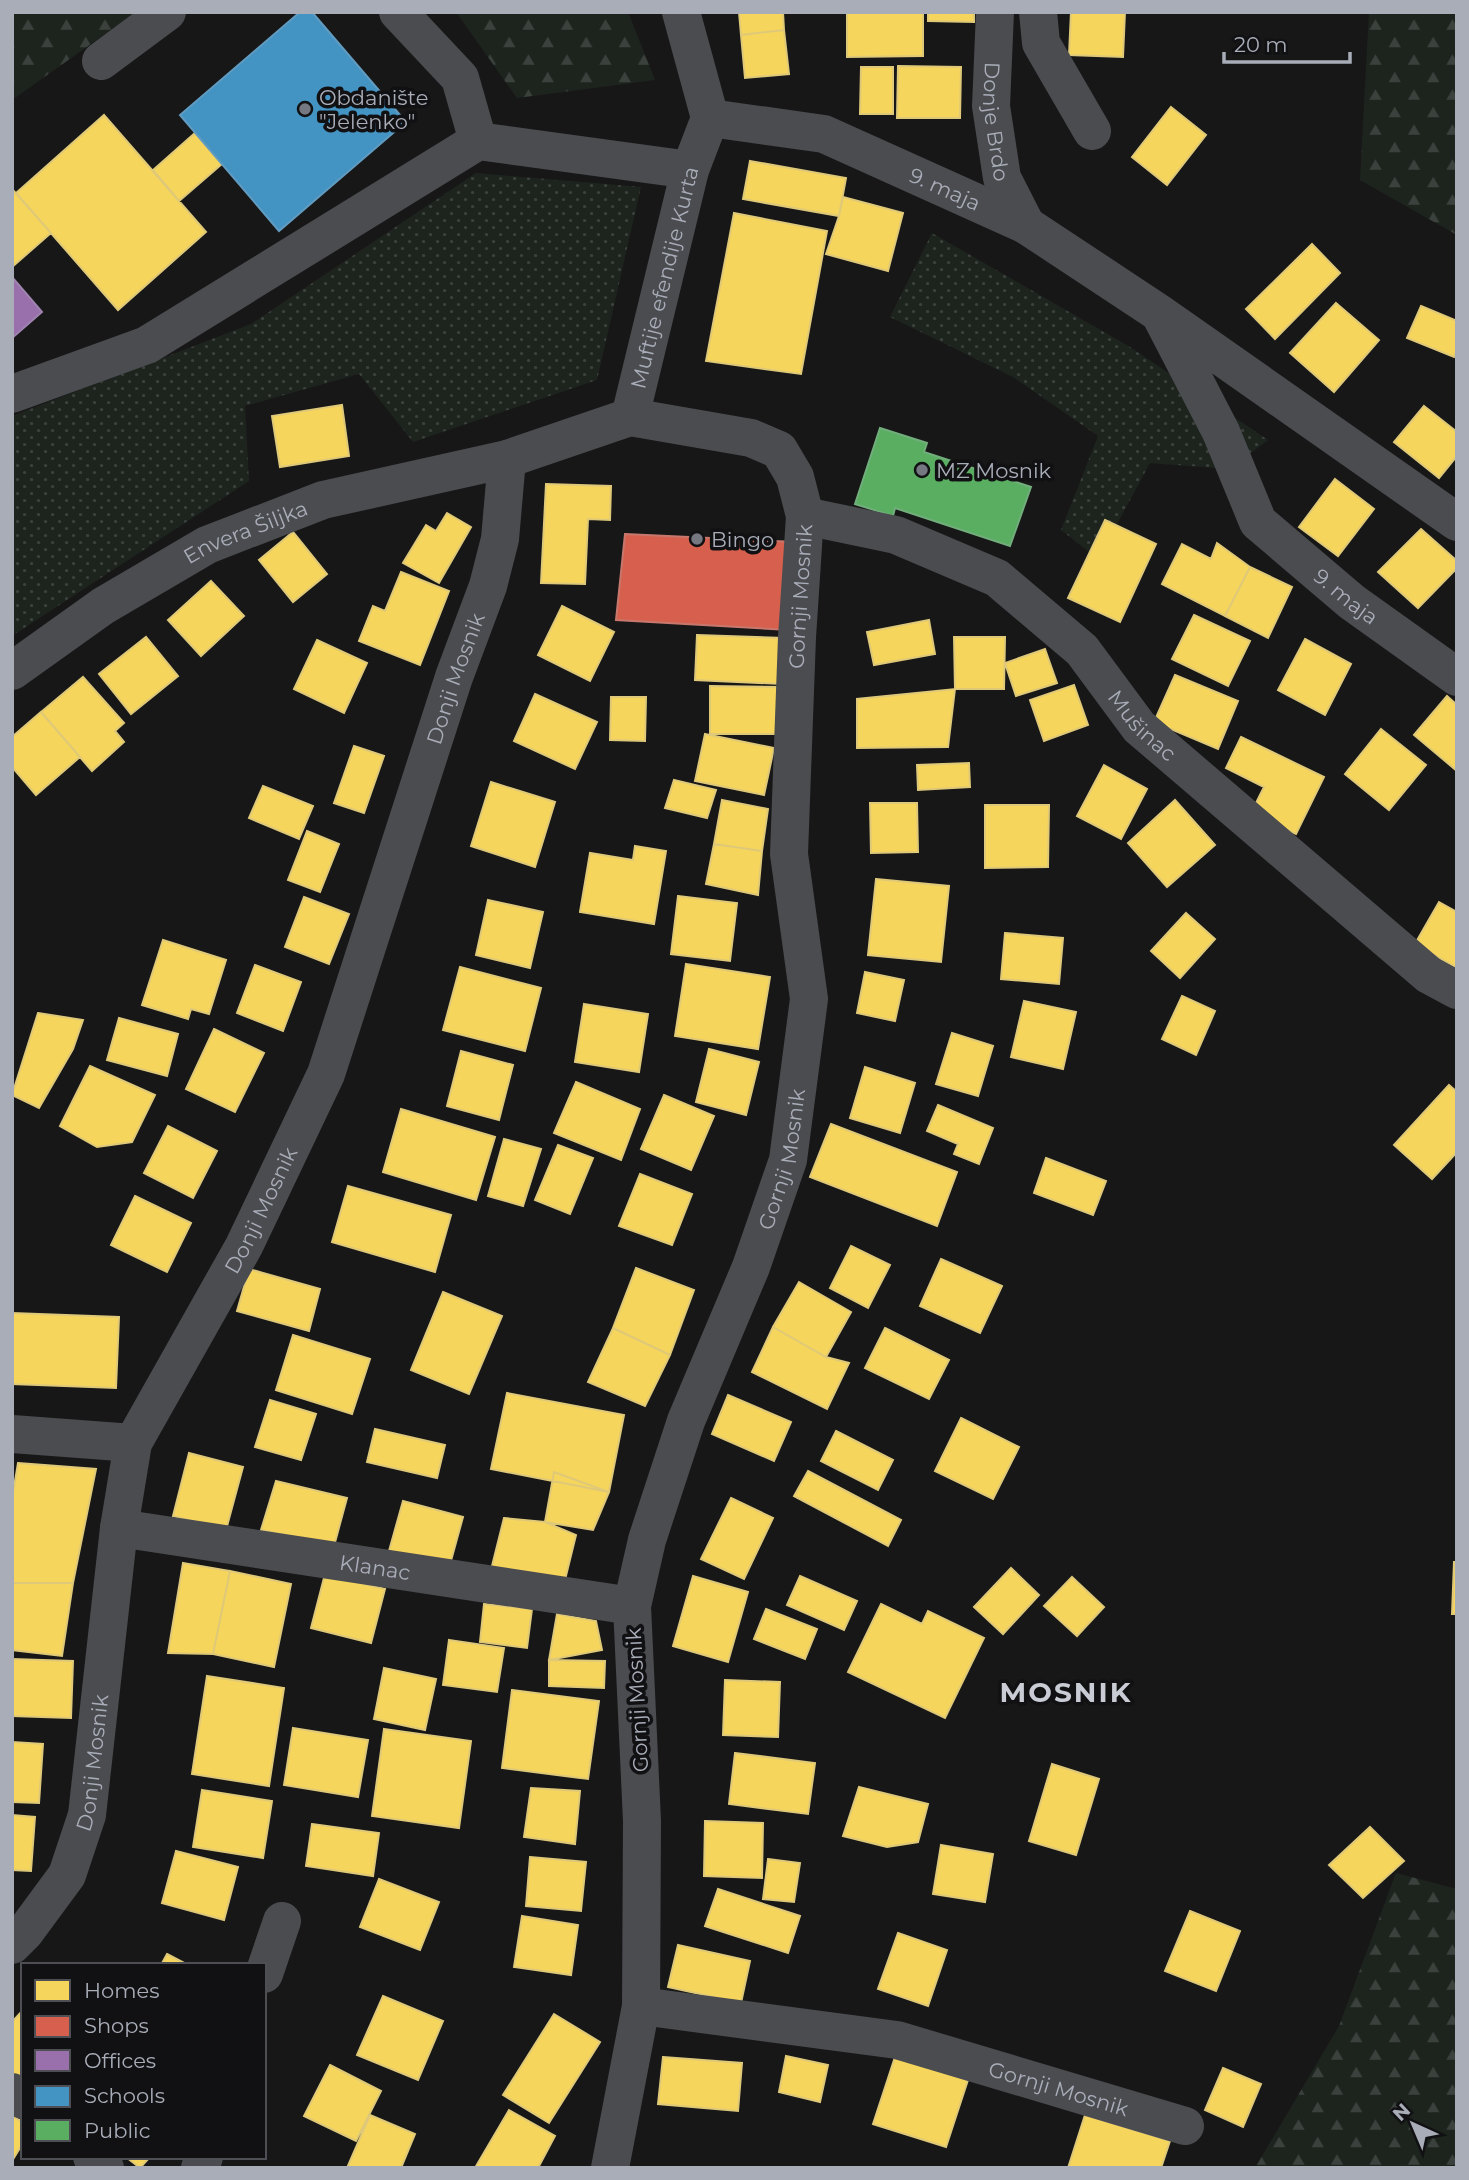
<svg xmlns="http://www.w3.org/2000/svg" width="1469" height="2180" font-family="Montserrat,sans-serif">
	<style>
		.grass { fill: url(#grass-dots) }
		.forest { fill: url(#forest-firs) }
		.homes { fill: #f6d55c; stroke: #dfc978; stroke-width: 2 }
		.shops { fill: #d6604d; stroke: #c8776d; stroke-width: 2 }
		.offices { fill: #9970ab; stroke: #9e82af; stroke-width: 2 }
		.schools { fill: #4393c3; stroke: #619bc0; stroke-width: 2 }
		.public { fill: #5aae61; stroke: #71ae7b; stroke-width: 2 }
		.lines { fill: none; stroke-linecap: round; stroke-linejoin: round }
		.minor { stroke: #4b4c50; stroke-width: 38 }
		.poi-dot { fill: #757880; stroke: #111113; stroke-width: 2.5 }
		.labels { text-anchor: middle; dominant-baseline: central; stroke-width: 7; stroke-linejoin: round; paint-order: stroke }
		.poi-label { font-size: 21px; fill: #a8adb8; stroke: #111113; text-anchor: start }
		.street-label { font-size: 21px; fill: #a8adb8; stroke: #111113 }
		.district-label { font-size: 28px; font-weight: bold; letter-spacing: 2px; fill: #c9ccd4; stroke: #111113 }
	</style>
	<defs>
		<pattern id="grass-dots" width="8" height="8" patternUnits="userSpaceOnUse" patternTransform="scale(1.75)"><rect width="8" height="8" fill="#1d241e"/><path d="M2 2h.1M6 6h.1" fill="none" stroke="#3b413d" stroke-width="1.8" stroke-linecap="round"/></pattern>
		<pattern id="forest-firs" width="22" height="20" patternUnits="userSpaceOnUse" patternTransform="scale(1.75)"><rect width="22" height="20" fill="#1d241e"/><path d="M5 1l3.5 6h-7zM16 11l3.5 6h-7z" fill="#3b413d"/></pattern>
	</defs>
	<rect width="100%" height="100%" fill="#171717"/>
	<!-- grass -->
	<path class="grass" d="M 476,173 L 641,187 L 597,380 L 413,442 L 359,374 L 245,406 L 249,481 L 12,636 L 12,416 L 251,324 Z
		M 932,233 L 1130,347 L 1268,440 L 1230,469 L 1150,463 L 1098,559 L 1061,530 L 1098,436 L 1013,377 L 890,317 Z"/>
	<!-- forest -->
	<path class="forest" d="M 12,12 L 136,12 L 12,100 Z
		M 456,12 L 628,12 L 655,80 L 517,98 Z
		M 1369,12 L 1457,12 L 1457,235 L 1360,180 Z
		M 1396,1873 L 1457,1889 L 1457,2168 L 1255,2168 L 1339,2026 Z"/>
	<!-- homes -->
	<path class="homes" d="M 739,12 L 783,12 L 784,30 L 741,35 Z
		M 847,12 L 923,12 L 923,56 L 847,57 Z
		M 928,12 L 974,12 L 974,22 L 928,21 Z
		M 1071,12 L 1125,12 L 1123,57 L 1069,55 Z
		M 784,30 L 789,74 L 745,78 L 741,35 Z
		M 898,66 L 961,67 L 960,118 L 897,118 Z
		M 861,67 L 893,67 L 893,114 L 860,114 Z
		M 1171,107 L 1206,135 L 1167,185 L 1132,157 Z
		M 104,115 L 206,232 L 118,310 L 16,193 Z
		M 195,133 L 222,164 L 179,201 L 153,170 Z
		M 750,161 L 846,178 L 839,216 L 743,199 Z
		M 12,189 L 51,233 L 12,267 Z
		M 843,197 L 903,213 L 888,271 L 826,254 L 839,216 Z
		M 734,213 L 827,231 L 801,374 L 706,361 Z
		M 1312,244 L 1340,273 L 1275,339 L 1246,309 Z
		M 1336,303 L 1379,340 L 1334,392 L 1290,353 Z
		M 1421,306 L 1457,321 L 1457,349 L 1454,357 L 1407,338 Z
		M 342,405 L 349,456 L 280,467 L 272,416 Z
		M 1424,406 L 1457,432 L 1457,456 L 1439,478 L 1394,442 Z
		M 1335,479 L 1374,509 L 1338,556 L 1299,527 Z
		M 546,484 L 611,486 L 610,520 L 588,519 L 585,584 L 541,583 Z
		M 447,513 L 471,527 L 439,583 L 403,563 L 426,525 L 436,531 Z
		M 1105,520 L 1156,544 L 1120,622 L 1068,598 Z
		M 1421,529 L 1457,561 L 1457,568 L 1418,608 L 1378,572 Z
		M 293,532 L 327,574 L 293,602 L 259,560 Z
		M 1217,543 L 1250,567 L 1225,616 L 1162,584 L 1182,544 L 1211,559 Z
		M 1250,567 L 1292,587 L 1268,638 L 1225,616 Z
		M 401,572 L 449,591 L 420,665 L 359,641 L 373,606 L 385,611 Z
		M 211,581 L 244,616 L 201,656 L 168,620 Z
		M 562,606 L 614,632 L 590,681 L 538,655 Z
		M 1194,615 L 1250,641 L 1228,686 L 1172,659 Z
		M 929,620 L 935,654 L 874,665 L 867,632 Z
		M 697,635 L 784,638 L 782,684 L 695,680 Z
		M 146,637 L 178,676 L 131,714 L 99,674 Z
		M 954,637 L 1005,637 L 1004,689 L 955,689 Z
		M 1305,639 L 1351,664 L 1325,715 L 1278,690 Z
		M 317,640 L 367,663 L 344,713 L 294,689 Z
		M 1045,649 L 1057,683 L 1016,696 L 1005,663 Z
		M 1175,675 L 1238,701 L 1218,749 L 1154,722 Z
		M 83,677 L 124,723 L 115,731 L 124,742 L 92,771 L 41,712 Z
		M 1074,685 L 1088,725 L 1044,741 L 1030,700 Z
		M 710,686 L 779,687 L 779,734 L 710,734 Z
		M 955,689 L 948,747 L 857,748 L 857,699 Z
		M 535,694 L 597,722 L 575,769 L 514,741 Z
		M 1447,696 L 1457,705 L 1457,771 L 1414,735 Z
		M 611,697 L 646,697 L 645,741 L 610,740 Z
		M 41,712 L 80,757 L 36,795 L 12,767 L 12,737 Z
		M 1381,729 L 1426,765 L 1389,810 L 1345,774 Z
		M 705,734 L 774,748 L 764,795 L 695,781 Z
		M 1241,737 L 1324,777 L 1296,834 L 1251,813 L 1264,787 L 1226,768 Z
		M 354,746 L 384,756 L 364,813 L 334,803 Z
		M 969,763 L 970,787 L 918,790 L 917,765 Z
		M 1104,765 L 1147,789 L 1121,839 L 1077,816 Z
		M 674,780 L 716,790 L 707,818 L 665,808 Z
		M 491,782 L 555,802 L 535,867 L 471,846 Z
		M 263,786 L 313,806 L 299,839 L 249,818 Z
		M 722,800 L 768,809 L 762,851 L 714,844 Z
		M 1175,800 L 1215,845 L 1167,887 L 1128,843 Z
		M 870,803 L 917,803 L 918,852 L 871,853 Z
		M 985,805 L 1049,805 L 1048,867 L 985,868 Z
		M 307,831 L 339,844 L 320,892 L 288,880 Z
		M 714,844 L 762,851 L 758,895 L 706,884 Z
		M 635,846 L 666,851 L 654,924 L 580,912 L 590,853 L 633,860 Z
		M 876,879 L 949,886 L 941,962 L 868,955 Z
		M 678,896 L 737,903 L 730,961 L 671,954 Z
		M 304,897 L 349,914 L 329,964 L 285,947 Z
		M 488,900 L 543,912 L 530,968 L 476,955 Z
		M 1439,902 L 1457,912 L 1457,968 L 1415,944 Z
		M 1186,913 L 1215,939 L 1180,978 L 1151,951 Z
		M 1005,933 L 1063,938 L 1059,984 L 1001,979 Z
		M 163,940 L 226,960 L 209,1014 L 191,1009 L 188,1019 L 142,1005 Z
		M 686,964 L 770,977 L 758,1049 L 675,1036 Z
		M 255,965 L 301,982 L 283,1031 L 237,1013 Z
		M 460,967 L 541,988 L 525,1051 L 443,1030 Z
		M 865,972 L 904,980 L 895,1021 L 857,1013 Z
		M 1182,996 L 1215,1011 L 1196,1055 L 1162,1039 Z
		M 1024,1001 L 1076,1012 L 1063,1069 L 1011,1057 Z
		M 584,1004 L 648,1014 L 639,1072 L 575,1062 Z
		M 38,1013 L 83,1020 L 73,1049 L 39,1108 L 12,1095 Z
		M 119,1018 L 178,1034 L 167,1076 L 107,1060 Z
		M 214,1029 L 264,1053 L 235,1112 L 186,1089 Z
		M 952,1033 L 993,1046 L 978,1096 L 936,1084 Z
		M 709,1049 L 759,1062 L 746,1115 L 696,1102 Z
		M 461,1051 L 513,1065 L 499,1120 L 447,1106 Z
		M 90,1066 L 155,1095 L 132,1142 L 97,1147 L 60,1126 Z
		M 865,1067 L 915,1083 L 900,1133 L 850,1118 Z
		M 576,1082 L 640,1109 L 621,1160 L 554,1133 Z
		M 1449,1085 L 1457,1092 L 1457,1152 L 1432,1179 L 1394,1145 Z
		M 664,1095 L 714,1116 L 691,1170 L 641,1149 Z
		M 938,1105 L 993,1128 L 979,1164 L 954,1154 L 958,1144 L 927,1131 Z
		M 401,1109 L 495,1137 L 476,1200 L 383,1172 Z
		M 831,1124 L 957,1172 L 937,1226 L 810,1177 Z
		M 168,1126 L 217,1151 L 193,1198 L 144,1173 Z
		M 504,1139 L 541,1149 L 523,1206 L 488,1196 Z
		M 558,1145 L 593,1158 L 570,1214 L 535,1200 Z
		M 1046,1158 L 1106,1181 L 1093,1215 L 1034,1193 Z
		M 640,1174 L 692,1194 L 672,1245 L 619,1226 Z
		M 348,1186 L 451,1215 L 435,1272 L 332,1242 Z
		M 135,1196 L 191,1223 L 167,1272 L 111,1245 Z
		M 851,1246 L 890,1265 L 868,1308 L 830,1288 Z
		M 941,1259 L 1002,1286 L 980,1333 L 920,1306 Z
		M 636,1268 L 694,1290 L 670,1355 L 613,1328 Z
		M 249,1269 L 320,1289 L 309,1331 L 237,1311 Z
		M 799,1282 L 851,1312 L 826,1357 L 773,1327 Z
		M 443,1292 L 502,1316 L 469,1394 L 411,1370 Z
		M 12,1313 L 119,1317 L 116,1388 L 12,1384 Z
		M 773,1327 L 826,1357 L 849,1363 L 827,1409 L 752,1372 Z
		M 613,1328 L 670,1355 L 645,1406 L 588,1382 Z
		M 885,1328 L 949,1360 L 929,1399 L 865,1368 Z
		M 293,1335 L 370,1359 L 352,1414 L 276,1390 Z
		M 507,1393 L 624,1415 L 609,1492 L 491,1469 Z
		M 728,1395 L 791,1422 L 774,1461 L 712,1434 Z
		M 270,1400 L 316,1414 L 301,1460 L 255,1447 Z
		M 961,1418 L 1019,1447 L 993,1499 L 935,1471 Z
		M 375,1429 L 445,1445 L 437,1478 L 367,1462 Z
		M 836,1431 L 893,1460 L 878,1490 L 821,1461 Z
		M 189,1453 L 243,1467 L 226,1530 L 173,1516 Z
		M 18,1463 L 96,1469 L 73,1583 L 12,1583 L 12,1499 Z
		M 808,1471 L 901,1520 L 888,1546 L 794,1496 Z
		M 554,1472 L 609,1492 L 593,1530 L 545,1522 Z
		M 276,1481 L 347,1498 L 334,1546 L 261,1530 Z
		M 731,1498 L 773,1518 L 744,1579 L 701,1559 Z
		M 403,1501 L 463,1517 L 449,1568 L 389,1551 Z
		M 504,1518 L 545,1522 L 576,1535 L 563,1588 L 491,1570 Z
		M 1454,1562 L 1457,1562 L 1457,1614 L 1452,1614 Z
		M 183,1563 L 230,1571 L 213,1654 L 168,1653 Z
		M 1011,1568 L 1039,1595 L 1003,1634 L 974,1607 Z
		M 230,1571 L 291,1584 L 274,1667 L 213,1654 Z
		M 325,1574 L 385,1589 L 371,1643 L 311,1628 Z
		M 693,1576 L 748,1592 L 728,1662 L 673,1646 Z
		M 800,1576 L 857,1601 L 844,1630 L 787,1605 Z
		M 1072,1577 L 1104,1607 L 1077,1636 L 1044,1606 Z
		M 12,1583 L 73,1583 L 62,1656 L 12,1650 Z
		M 484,1604 L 532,1609 L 527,1648 L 480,1642 Z
		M 881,1604 L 922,1624 L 928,1611 L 984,1638 L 945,1718 L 848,1672 Z
		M 766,1609 L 817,1629 L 805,1659 L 754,1639 Z
		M 557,1614 L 596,1621 L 602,1650 L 549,1660 Z
		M 449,1640 L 504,1648 L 497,1692 L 443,1685 Z
		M 12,1659 L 73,1661 L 71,1718 L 12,1716 Z
		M 549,1660 L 605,1661 L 604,1688 L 549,1686 Z
		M 384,1668 L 436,1679 L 425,1730 L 374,1719 Z
		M 207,1676 L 284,1688 L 269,1786 L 192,1774 Z
		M 725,1680 L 780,1682 L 778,1737 L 723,1735 Z
		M 512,1690 L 599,1701 L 588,1779 L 502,1768 Z
		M 293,1728 L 368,1740 L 358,1797 L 284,1785 Z
		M 384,1729 L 471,1741 L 459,1828 L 372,1816 Z
		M 12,1742 L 43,1744 L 39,1803 L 12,1802 Z
		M 735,1753 L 815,1763 L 808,1814 L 729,1804 Z
		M 1052,1764 L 1099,1779 L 1076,1855 L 1029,1841 Z
		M 859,1787 L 928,1804 L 918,1842 L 887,1847 L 843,1836 Z
		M 531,1788 L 580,1791 L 575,1844 L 524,1837 Z
		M 202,1790 L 272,1801 L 263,1858 L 193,1847 Z
		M 12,1815 L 35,1817 L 31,1871 L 12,1870 Z
		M 705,1821 L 763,1823 L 762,1878 L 704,1876 Z
		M 312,1824 L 379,1833 L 373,1876 L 306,1866 Z
		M 1370,1827 L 1404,1861 L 1363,1898 L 1329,1865 Z
		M 941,1845 L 993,1854 L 985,1902 L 933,1894 Z
		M 176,1851 L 238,1867 L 224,1920 L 162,1903 Z
		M 530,1857 L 586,1862 L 581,1911 L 526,1906 Z
		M 768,1859 L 800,1863 L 794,1902 L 763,1899 Z
		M 379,1879 L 439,1902 L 420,1950 L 360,1927 Z
		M 718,1889 L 800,1916 L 788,1953 L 705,1926 Z
		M 1190,1911 L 1240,1931 L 1216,1991 L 1165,1971 Z
		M 522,1916 L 578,1925 L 571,1975 L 514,1967 Z
		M 898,1933 L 947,1950 L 928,2006 L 878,1989 Z
		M 678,1945 L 750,1961 L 741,2003 L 668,1987 Z
		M 167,1954 L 188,1965 L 161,1965 Z
		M 383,1996 L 443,2021 L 418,2080 L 357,2055 Z
		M 23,2010 L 23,2086 L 12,2077 L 12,2022 Z
		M 554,2014 L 600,2042 L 549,2123 L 503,2095 Z
		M 786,2056 L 828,2065 L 820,2102 L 779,2092 Z
		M 663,2057 L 742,2063 L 738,2111 L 658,2104 Z
		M 895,2057 L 968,2080 L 946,2147 L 873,2124 Z
		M 330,2065 L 381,2091 L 356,2141 L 304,2116 Z
		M 1223,2068 L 1261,2084 L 1243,2127 L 1205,2110 Z
		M 509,2110 L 555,2136 L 538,2168 L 475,2168 Z
		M 370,2115 L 415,2134 L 401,2168 L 347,2168 Z
		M 1085,2115 L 1170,2141 L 1161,2168 L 1068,2168 Z
		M 12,2116 L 23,2122 L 23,2143 L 12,2161 Z
		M 126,2157 L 150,2157 L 140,2168 Z"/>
	<!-- shops -->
	<path class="shops" d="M 625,534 L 796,542 L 788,630 L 616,620 Z"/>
	<!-- offices -->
	<path class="offices" d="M 12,277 L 42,312 L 12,338 Z"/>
	<!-- schools -->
	<path class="schools" d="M 300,12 L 312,12 L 406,122 L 279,231 L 180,115 Z"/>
	<!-- public -->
	<path class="public" d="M 880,428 L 927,443 L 924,452 L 1031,487 L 1010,546 L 895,508 L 893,516 L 855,504 Z"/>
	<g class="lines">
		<!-- minor -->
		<g class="minor">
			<path d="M 398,12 L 460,78 L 478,141 L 690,170"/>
			<path id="s1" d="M 995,12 L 991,106 L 1002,178 L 1026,225"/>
			<path d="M 1038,12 L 1041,43 L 1092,131"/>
			<path d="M 101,61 L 167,12"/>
			<path id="s2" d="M 710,118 L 824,134 L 1026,225 L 1159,313 L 1457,522"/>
			<path id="s3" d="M 1162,318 L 1221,432 L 1258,522 L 1352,602 L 1457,677"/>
			<path d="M 12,394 L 147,345 L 478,141"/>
			<path id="s4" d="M 805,516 L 896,535 L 997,578 L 1082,650 L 1139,727 L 1429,975 L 1457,990"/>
			<path id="s5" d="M 12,671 L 103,606 L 207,545 L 323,500 L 507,459 L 630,417 L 690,170 L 710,118 L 681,12"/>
			<path d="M 12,1434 L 133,1443"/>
			<path id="s6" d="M 119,1528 L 632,1606"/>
			<path id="s7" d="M 12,1945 L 25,1932 L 67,1875 L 87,1815 L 119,1528 L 133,1443 L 244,1246 L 326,1074 L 454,677 L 488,586 L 500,539 L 507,459"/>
			<path d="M 264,1974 L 282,1921"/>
			<path id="s8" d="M 641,2006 L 897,2040 L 1185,2126"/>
			<path d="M 12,2092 L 23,2100"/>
			<path d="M 92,2157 L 105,2168"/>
			<path d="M 200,2168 L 204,2157"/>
			<path id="s9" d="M 610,2168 L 641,2006 L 642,1821 L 632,1606 L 647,1540 L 686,1421 L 751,1267 L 788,1160 L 809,999 L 789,854 L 797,637 L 805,516 L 795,477 L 779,450 L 751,438 L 630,417"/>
		</g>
	</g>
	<!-- markers -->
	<g class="poi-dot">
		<circle cx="305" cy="109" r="7"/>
		<circle cx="922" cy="470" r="7"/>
		<circle cx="697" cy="539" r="7"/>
	</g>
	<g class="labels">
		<!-- poi labels -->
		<g class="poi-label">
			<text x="319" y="97">Obdanište<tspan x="319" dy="24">"Jelenko"</tspan></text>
			<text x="936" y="470">MZ Mosnik</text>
			<text x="711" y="539">Bingo</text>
		</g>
		<!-- street labels -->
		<g class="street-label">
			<text stroke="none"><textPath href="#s1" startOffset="110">Donje Brdo</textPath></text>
			<text stroke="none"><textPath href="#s2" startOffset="248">9. maja</textPath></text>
			<text stroke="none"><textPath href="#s5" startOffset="819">Muftije efendije Kurta</textPath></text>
			<text stroke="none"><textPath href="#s5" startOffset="273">Envera Šiljka</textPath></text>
			<text stroke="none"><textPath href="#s3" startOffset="341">9. maja</textPath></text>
			<text stroke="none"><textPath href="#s9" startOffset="1605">Gornji Mosnik</textPath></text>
			<text stroke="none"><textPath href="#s7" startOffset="1360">Donji Mosnik</textPath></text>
			<text stroke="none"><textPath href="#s4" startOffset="411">Mušinac</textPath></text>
			<text stroke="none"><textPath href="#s9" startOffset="1038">Gornji Mosnik</textPath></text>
			<text stroke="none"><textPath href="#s7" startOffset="793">Donji Mosnik</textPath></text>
			<text stroke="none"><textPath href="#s6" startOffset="259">Klanac</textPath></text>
			<text transform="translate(637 1700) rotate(-93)">Gornji Mosnik</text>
			<text stroke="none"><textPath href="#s7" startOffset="205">Donji Mosnik</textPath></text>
			<text stroke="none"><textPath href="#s8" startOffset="427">Gornji Mosnik</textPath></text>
		</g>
		<!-- district labels -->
		<g class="district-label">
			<text x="1066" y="1692">MOSNIK</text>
		</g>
	</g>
	<!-- border -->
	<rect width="1469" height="2180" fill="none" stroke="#a8adb8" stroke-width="28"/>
	<!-- legend -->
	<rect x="21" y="1963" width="245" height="196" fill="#111113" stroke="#4d4f55" stroke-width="2"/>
	<rect x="35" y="1980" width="35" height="21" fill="#f6d55c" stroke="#4d4f55" stroke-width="2"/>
	<text x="84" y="1998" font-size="21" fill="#a8adb8">Homes</text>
	<rect x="35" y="2016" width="35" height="21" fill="#d6604d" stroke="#4d4f55" stroke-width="2"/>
	<text x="84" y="2033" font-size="21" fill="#a8adb8">Shops</text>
	<rect x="35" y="2050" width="35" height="21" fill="#9970ab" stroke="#4d4f55" stroke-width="2"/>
	<text x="84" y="2068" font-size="21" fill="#a8adb8">Offices</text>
	<rect x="35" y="2086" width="35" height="21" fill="#4393c3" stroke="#4d4f55" stroke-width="2"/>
	<text x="84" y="2103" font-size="21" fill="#a8adb8">Schools</text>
	<rect x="35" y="2120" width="35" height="21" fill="#5aae61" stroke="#4d4f55" stroke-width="2"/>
	<text x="84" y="2138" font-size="21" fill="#a8adb8">Public</text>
	<!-- north arrow -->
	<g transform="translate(1413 2124) rotate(316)" stroke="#111113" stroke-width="5" paint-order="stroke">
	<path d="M0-5L12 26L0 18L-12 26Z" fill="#a8adb8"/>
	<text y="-10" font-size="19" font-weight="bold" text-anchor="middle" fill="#a8adb8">N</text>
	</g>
	<!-- scale -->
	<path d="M1224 52v10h126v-10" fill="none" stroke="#a8adb8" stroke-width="3.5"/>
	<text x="1234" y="52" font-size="21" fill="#a8adb8" stroke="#111113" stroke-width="5" paint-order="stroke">20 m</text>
</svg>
